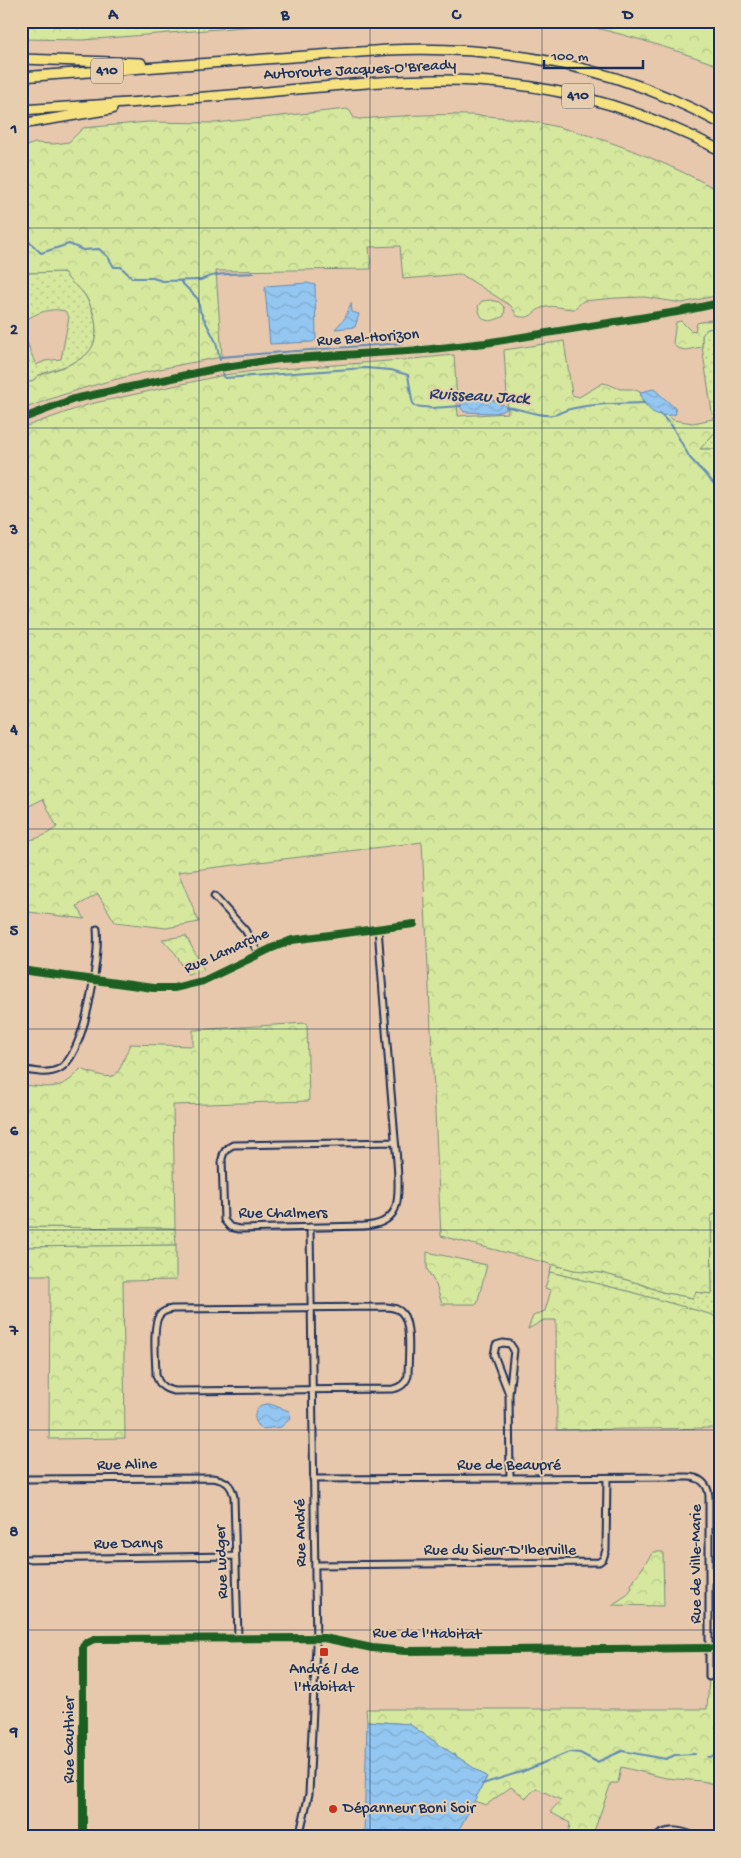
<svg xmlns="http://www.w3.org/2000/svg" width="741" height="1858" font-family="'Gochi Hand',sans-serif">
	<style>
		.grass { fill: url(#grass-dots); stroke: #788c7e }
		.forest { fill: url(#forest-crowns); stroke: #788c7e }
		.water { fill: url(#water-waves); stroke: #638ab6 }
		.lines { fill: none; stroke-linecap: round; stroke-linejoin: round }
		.stream { stroke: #638ab6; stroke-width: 2 }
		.minor-casing { stroke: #1b2f5e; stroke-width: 9 }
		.tertiary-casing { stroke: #1b2f5e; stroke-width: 10 }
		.motorway-casing { stroke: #1b2f5e; stroke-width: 12 }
		.minor { stroke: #e6ceae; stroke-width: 5 }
		.tertiary { stroke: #e6ceae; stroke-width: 6 }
		.motorway { stroke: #f7e281; stroke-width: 9 }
		.cycleway-casing { stroke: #e6ceae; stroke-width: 11 }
		.cycleway { stroke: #1b5e20; stroke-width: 8 }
		.grid { fill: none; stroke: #1b2f5e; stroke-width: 1; stroke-opacity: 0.55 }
		.poi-dot { fill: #c8321e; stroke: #e6ceae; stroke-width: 2 }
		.labels { text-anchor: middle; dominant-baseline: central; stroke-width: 4; stroke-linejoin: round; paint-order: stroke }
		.shield { fill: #e6ceae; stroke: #585f76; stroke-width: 1 }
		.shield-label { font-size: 15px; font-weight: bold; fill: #1b2f5e }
		.street-label { font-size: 16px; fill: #1b2f5e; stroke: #e6ceae }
		.poi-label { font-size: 16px; fill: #1b2f5e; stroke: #e6ceae }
		.water-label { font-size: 18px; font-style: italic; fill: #273e6d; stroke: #e6ceae }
		.neatline { fill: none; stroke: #1b2f5e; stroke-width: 2 }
		.grid-label { font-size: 16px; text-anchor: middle; font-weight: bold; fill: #1b2f5e }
	</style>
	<defs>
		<pattern id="grass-dots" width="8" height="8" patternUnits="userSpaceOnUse" patternTransform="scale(1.25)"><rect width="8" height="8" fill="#d5e89d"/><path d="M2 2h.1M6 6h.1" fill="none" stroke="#b6c78a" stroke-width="1.8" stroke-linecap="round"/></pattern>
		<pattern id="forest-crowns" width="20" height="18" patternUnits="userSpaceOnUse" patternTransform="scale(1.25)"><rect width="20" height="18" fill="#d5e89d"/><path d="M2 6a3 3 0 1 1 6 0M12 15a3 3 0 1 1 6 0" fill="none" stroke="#b6c78a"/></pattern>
		<pattern id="water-waves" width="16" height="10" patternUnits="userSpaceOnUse" patternTransform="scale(1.25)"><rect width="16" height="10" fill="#93c6f0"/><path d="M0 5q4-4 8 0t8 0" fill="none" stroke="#7eaad0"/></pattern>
	</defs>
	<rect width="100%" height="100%" fill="#e7c8ac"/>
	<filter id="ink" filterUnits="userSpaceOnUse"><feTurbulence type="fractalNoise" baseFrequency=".02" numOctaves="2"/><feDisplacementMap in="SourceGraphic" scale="10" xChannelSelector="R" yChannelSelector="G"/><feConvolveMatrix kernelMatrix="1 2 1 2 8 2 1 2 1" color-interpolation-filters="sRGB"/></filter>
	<g filter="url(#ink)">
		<!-- grass -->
		<path class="grass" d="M 64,272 C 71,282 79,286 84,294 C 97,314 104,346 80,359 C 67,367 51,370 37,376 L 35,379 L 21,387 L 21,367 L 29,362 L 21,342 L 21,326 C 24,333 34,362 36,365 L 45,361 L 61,359 L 69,317 L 65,311 C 49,307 34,314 21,323 L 21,273 Z
			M 720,327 L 720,449 L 699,449 L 718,429 L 717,422 L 713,419 L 702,347 L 702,335 L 707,329 Z
			M 720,1213 L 720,1324 L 712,1315 L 627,1291 L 550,1272 L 552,1264 L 574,1270 L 602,1273 L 638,1283 L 662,1292 L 693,1298 L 696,1292 L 712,1294 L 711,1215 Z
			M 21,1227 L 175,1228 L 176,1245 L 21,1247 Z
			M 720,1369 L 720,1428 L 717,1428 L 717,1373 Z"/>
		<!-- forest -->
		<path class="forest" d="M 21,21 L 317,21 L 83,40 L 22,39 Z
			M 562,21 L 720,21 L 720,66 C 667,47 617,31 562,21 Z
			M 347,109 L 350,111 L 354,118 L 359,119 C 408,115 458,112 508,118 C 582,127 654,156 720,191 L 720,295 L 682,303 L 645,297 L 616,298 L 583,301 L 574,309 C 565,309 554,305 546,307 C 532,309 534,321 517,316 L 511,306 L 461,274 L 403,279 L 400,246 L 369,247 L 371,269 L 216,271 L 222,357 C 154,369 85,384 21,410 L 21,387 L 35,379 L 37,376 C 51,371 67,367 80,359 C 104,346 97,314 85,295 C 81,289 75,286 71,282 C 68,279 66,275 64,272 L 21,273 L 21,148 L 35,143 L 54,144 L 69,142 L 83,128 L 148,122 L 215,123 Z
			M 490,300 L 499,302 L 505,308 L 504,316 C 490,323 481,324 478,306 L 482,301 Z
			M 720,318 L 720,327 L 707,329 L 702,335 L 702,347 L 685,350 L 677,348 L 673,343 L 676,322 L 681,321 L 690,330 L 695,331 L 697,323 Z
			M 564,341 L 572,395 L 579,397 L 603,383 L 608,384 L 620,389 L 633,389 L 640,392 L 643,403 L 661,415 L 668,415 L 673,420 L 693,423 L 713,419 L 717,422 L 718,429 L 700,449 L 720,449 L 720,1213 L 711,1215 L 712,1294 L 696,1292 L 693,1298 L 662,1292 L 638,1283 L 602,1273 L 574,1270 L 441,1236 L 422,842 L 178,872 L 199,922 L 166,928 L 115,922 L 98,894 L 77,906 L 85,919 L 21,911 L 21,841 C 36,840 45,836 57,827 L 43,799 L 21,810 L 21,428 L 90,404 L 224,375 L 255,371 L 402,360 L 454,355 L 458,416 L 508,413 L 504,350 Z
			M 186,936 L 204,970 L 187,974 L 176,954 L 162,939 Z
			M 307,1023 L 309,1101 L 173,1105 L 175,1228 L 21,1227 L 21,1109 L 25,1085 C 48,1088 66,1090 80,1069 C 119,1082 115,1081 130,1044 L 193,1046 L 193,1030 Z
			M 176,1245 L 176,1280 L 123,1281 L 125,1438 L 49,1439 L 50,1275 L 21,1275 L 21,1247 Z
			M 427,1252 L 487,1265 L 477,1304 L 442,1304 L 436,1285 L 427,1269 Z
			M 550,1272 L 627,1291 L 713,1315 L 720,1324 L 720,1369 L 717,1373 L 717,1428 L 557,1430 L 556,1320 L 544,1320 L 528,1329 L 533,1316 L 545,1311 L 551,1290 L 545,1288 Z
			M 653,1552 L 663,1552 L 664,1606 L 612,1605 L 627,1595 L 632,1588 L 631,1585 Z
			M 709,1677 L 720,1677 L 720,1786 L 702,1781 L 666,1778 L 621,1767 L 618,1783 L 611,1783 L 592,1837 L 568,1837 L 570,1823 L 550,1812 L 561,1800 L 536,1788 L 526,1798 L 511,1787 L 486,1805 L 474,1801 L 487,1777 L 409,1724 L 367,1721 L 366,1709 L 707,1709 Z"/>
		<!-- water -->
		<path class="water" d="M 307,283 L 315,285 L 316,340 L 312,342 L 270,344 L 265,289 L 266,286 Z
			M 351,303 L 352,312 L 359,314 L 355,327 L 335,329 L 345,318 Z
			M 654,389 L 675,408 L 676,414 C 656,419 646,411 640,392 Z
			M 467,393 C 481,392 493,401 506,406 L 507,409 L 496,413 L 464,412 C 460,408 459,403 461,398 Z
			M 265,1404 L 270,1404 L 289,1411 L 291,1418 L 281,1427 L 262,1429 C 252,1421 252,1409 265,1404 Z
			M 367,1721 L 409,1724 L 487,1777 L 455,1837 L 371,1837 L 364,1834 Z"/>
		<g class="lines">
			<!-- stream -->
			<path class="stream" d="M 21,234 L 41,253 L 69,244 L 83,250 L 99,249 L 108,257 L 114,267 L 121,267 L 132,278 L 153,278 L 162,281 L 201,280 C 215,272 238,274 254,273
				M 180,281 L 198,299 L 200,311 L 216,342 L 220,360
				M 220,357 L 402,343
				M 223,373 L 225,378 L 365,368 L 391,370 L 408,375 L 412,400 L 414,406 L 432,408 L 461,406
				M 506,407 C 521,408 537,417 552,415 C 558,415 564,410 570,409 C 593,403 620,404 644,403
				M 660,414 L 672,426 L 690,458 L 720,490
				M 708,1757 L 720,1756
				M 482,1784 L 524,1771 L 569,1752 L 580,1753 L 597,1762 L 622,1751 L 666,1759 L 675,1755 L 695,1754"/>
			<defs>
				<path id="minor" d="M 214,896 L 245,930 L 259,954
					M 378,928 C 383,994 388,1060 394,1126 C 395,1145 402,1192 395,1209 C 389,1222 377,1225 364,1226 L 239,1229 L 230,1227 L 224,1220 L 222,1159 C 223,1152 226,1148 233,1145 L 395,1142
					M 21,970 L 153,988 L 174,988 L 203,981 L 272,948 L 292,940 L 414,924
					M 21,1069 C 33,1071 47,1075 59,1069 C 85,1056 100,957 97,929
					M 387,1307 C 393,1308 398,1308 402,1313 C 412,1323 408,1361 408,1376 C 405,1384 401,1387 393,1389 L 174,1391 C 164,1389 159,1385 156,1375 C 156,1362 152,1326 159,1316 C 162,1311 167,1310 172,1309 Z
					M 509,1394 L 494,1355 L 496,1345 L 503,1343 L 510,1344 L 514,1350 L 509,1394 L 510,1478
					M 21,1479 L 212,1478 C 225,1480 231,1483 234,1497 L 238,1637
					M 313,1479 L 688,1477 C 700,1477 708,1484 709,1496 L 709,1677
					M 21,1559 L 235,1556
					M 315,1565 L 599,1562 L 603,1559 L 606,1550 L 607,1478
					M 83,1837 L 83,1647 L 86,1643 L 94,1639 L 324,1638 L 372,1648 L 405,1651 L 709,1648
					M 299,1837 L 309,1794 L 316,1646 L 310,1227
					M 656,1837 C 670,1826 684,1832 699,1837"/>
				<path id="tertiary" d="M 21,419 L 74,399 L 219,368 L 279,359 L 423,350 L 485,343 L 677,312 L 720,303"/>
				<path id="motorway" d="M 21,59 L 141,63
					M 21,77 L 388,50 C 504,45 617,66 720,123
					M 21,110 C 103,105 185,99 267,92 C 323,87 380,80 436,80 C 535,79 632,104 720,150
					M 21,124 L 112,109"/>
			</defs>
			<!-- minor casing -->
			<use href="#minor" class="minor-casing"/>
			<!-- tertiary casing -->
			<use href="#tertiary" class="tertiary-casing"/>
			<!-- motorway casing -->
			<use href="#motorway" class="motorway-casing"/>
			<!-- minor -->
			<use href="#minor" class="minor"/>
			<!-- tertiary -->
			<use href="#tertiary" class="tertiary"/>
			<!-- motorway -->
			<use href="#motorway" class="motorway"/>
			<defs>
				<path id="cycleway" d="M 21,419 L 74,399 L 219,368 L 279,359 L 423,350 L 485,343 L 677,312 L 720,303
					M 21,970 L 153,988 L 174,988 L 203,981 L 272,948 L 292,940 L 414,924
					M 83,1837 L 83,1647 L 86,1643 L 94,1639 L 324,1638 L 372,1648 L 405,1651 L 709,1648"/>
			</defs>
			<!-- cycleway casing -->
			<use href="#cycleway" class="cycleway-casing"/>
			<!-- cycleway -->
			<use href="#cycleway" class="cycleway"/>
		</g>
	</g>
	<!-- grid -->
	<path class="grid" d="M 199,21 L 199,1837M 370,21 L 370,1837M 542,21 L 542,1837M 21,228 L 720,228M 21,428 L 720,428M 21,629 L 720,629M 21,829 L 720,829M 21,1029 L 720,1029M 21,1230 L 720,1230M 21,1430 L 720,1430M 21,1630 L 720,1630"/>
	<!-- markers -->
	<g class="poi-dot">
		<rect x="319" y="1647" width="10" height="10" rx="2.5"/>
		<circle cx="333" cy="1809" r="5"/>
	</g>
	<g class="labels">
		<!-- shield labels -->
		<g class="shield">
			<rect x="91" y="58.5" width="32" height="25" rx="4"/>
			<rect x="562" y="83.5" width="32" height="25" rx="4"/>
		</g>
		<g class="shield-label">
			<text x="107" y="71">410</text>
			<text x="578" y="96">410</text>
		</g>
		<!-- street labels -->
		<g class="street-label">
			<text transform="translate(360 71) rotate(-3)">Autoroute Jacques-O'Bready</text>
			<text transform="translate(368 339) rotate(-4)">Rue Bel-Horizon</text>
			<text transform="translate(227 952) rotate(-24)">Rue Lamarche</text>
			<text x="283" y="1214">Rue Chalmers</text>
			<text transform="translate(127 1466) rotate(-1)">Rue Aline</text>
			<text x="509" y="1466">Rue de Beaupré</text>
			<text transform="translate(302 1533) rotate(-91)">Rue André</text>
			<text transform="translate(128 1545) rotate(-1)">Rue Danys</text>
			<text x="500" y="1551">Rue du Sieur-D'Iberville</text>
			<text transform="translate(223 1562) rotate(-92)">Rue Ludger</text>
			<text transform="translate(697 1564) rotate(-90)">Rue de Ville-Marie</text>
			<text transform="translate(427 1635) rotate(1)">Rue de l'Habitat</text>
			<text transform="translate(70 1740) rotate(-90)">Rue Gauthier</text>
		</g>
		<!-- poi labels -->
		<g class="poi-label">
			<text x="324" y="1670">André / de<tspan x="324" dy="18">l'Habitat</tspan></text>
			<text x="343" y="1809" text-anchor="start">Dépanneur Boni Soir</text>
		</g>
		<!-- water labels -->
		<g class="water-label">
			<text transform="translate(479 397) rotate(3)">Ruisseau Jack</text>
		</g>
	</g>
	<!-- margin -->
	<rect width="741" height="1858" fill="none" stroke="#e6ceae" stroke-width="55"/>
	<!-- scale -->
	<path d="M544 60v8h99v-8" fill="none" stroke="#1b2f5e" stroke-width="2.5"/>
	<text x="551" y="60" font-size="15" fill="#1b2f5e" stroke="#e6ceae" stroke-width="4" paint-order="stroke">100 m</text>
	<rect x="28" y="28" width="686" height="1802" class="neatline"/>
	<g class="grid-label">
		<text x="113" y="19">A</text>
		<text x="285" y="19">B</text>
		<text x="456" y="19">C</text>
		<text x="628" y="19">D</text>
		<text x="14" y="133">1</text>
		<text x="14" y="334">2</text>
		<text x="14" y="534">3</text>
		<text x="14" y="734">4</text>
		<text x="14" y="935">5</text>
		<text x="14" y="1135">6</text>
		<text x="14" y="1335">7</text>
		<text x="14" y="1536">8</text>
		<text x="14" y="1736">9</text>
	</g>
</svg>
